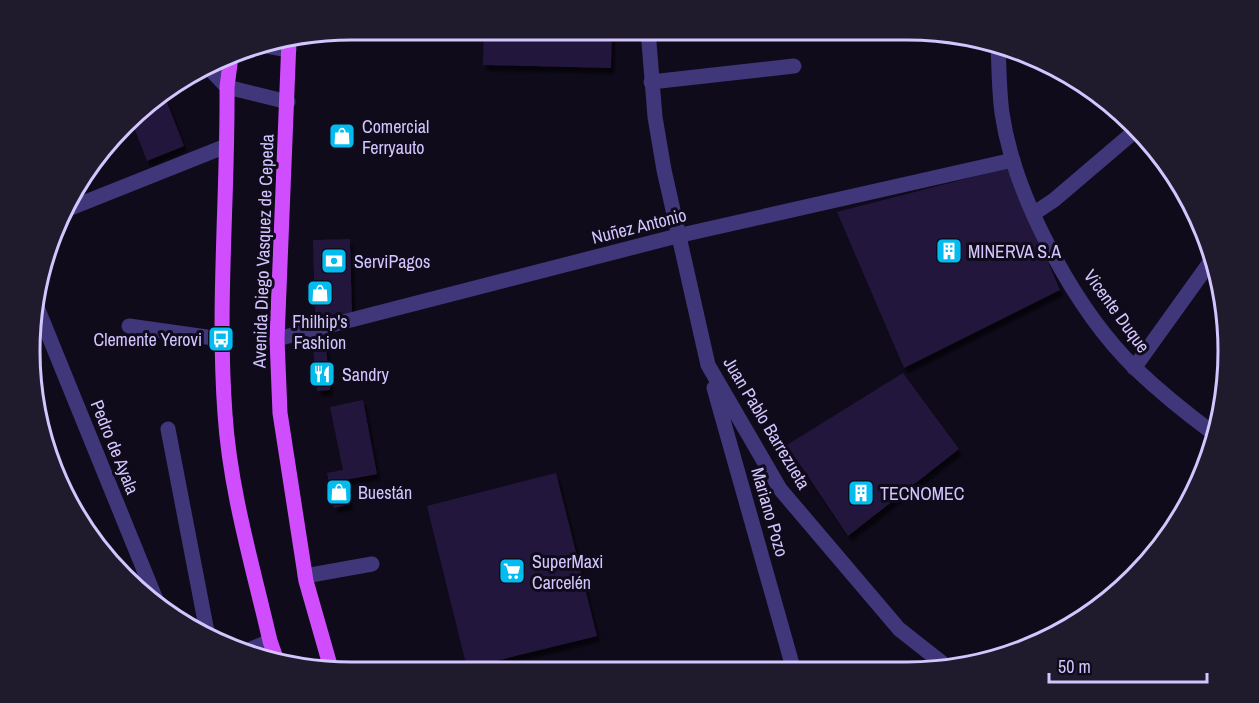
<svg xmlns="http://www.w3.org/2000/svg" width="1259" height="703" font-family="'Archivo Narrow',sans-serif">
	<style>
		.building { fill: #23173c; filter: url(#shadow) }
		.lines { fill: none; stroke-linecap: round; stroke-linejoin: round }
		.minor { stroke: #40367a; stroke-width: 15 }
		.major { stroke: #d04dfe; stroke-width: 15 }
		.labels { text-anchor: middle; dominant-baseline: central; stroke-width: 6; stroke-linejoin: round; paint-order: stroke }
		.poi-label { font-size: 18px; fill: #d3c6ff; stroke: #100b1b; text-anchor: start }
		.street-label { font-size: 18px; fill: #d3c6ff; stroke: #100b1b }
		.rim { fill: none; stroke: #d3c6ff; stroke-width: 3 }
	</style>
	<defs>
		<filter id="shadow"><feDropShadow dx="3.5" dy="6" stdDeviation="1.5" flood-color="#0009"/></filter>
	</defs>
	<rect width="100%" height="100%" fill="#100b1b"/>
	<!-- building -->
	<path class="building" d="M 484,30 L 612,30 L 611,68 L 483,65 Z
		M 163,92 L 184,146 L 147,161 L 132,122 L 156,96 Z
		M 1008,168 L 1060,290 L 904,368 L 837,212 Z
		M 350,239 L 352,314 L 315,315 L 313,240 Z
		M 326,346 L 330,390 L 317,391 L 313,347 Z
		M 903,373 L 959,449 L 848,536 L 787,445 Z
		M 363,400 L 377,474 L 345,480 L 350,504 L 334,508 L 327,473 L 343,470 L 330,407 Z
		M 556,473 L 597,636 L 467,668 L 427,506 Z"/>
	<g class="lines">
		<!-- minor -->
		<path class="minor" d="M 648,30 L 655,117 L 664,170 L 708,365 L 780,489 L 899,629 L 951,670
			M 998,44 C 999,67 999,91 1002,113 C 1014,196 1075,310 1136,369 C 1160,392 1186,413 1213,433
			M 261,45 L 289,50
			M 209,68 L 227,87 L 288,102
			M 651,82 L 794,66
			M 68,209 L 226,146
			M 1033,214 L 1054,200 L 1135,131
			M 37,307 L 157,602
			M 129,326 L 221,339
			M 277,339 L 677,236 L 1013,160
			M 1134,368 L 1213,258
			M 714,388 L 794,671
			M 168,429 L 208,637
			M 305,576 L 372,564
			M 244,652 L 270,641"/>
		<!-- major -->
		<path class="major" d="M 289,40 L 277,339 L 280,413 L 306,581 L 332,672
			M 231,56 L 227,87 C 228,196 217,305 225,414 C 230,491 253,567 270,641 L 278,664"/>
	</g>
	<!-- icons -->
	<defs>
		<symbol id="shop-square" viewBox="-11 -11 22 22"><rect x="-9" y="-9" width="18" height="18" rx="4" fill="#02bbef" stroke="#100b1b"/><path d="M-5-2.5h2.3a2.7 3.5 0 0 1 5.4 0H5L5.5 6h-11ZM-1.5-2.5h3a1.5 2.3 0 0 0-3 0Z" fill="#fff"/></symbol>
		<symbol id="building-square" viewBox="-11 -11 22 22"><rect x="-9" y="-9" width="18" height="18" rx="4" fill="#02bbef" stroke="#100b1b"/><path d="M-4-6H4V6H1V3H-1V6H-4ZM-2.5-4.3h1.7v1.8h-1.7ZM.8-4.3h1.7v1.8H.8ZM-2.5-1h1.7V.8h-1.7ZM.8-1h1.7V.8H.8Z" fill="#fff"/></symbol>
		<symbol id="bank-square" viewBox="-11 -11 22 22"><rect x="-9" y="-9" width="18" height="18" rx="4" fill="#02bbef" stroke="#100b1b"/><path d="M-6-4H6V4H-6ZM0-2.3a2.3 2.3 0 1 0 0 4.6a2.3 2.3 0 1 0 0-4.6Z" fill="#fff"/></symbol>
		<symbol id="bus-square" viewBox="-11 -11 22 22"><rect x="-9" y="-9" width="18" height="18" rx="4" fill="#02bbef" stroke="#100b1b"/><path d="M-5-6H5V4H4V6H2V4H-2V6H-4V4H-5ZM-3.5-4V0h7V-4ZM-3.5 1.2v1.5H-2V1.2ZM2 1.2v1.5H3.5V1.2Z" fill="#fff"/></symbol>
		<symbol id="restaurant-square" viewBox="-11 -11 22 22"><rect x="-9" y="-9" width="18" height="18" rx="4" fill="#02bbef" stroke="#100b1b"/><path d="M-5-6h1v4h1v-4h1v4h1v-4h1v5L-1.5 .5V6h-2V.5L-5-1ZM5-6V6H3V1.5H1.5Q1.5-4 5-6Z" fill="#fff"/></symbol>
		<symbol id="supermarket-square" viewBox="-11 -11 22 22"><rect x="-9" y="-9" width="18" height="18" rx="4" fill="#02bbef" stroke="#100b1b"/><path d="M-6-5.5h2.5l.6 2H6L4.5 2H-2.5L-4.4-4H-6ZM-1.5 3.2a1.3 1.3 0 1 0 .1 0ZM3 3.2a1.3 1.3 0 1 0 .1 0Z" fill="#fff"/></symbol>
	</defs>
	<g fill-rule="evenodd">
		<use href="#shop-square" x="327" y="121" width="30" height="30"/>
		<use href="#building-square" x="934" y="236" width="30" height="30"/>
		<use href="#bank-square" x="319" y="246" width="30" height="30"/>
		<use href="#shop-square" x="305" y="278" width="30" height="30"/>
		<use href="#bus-square" x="206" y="324" width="30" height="30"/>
		<use href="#restaurant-square" x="307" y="359" width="30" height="30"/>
		<use href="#shop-square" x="324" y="477" width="30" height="30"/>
		<use href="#building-square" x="846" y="478" width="30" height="30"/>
		<use href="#supermarket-square" x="497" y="556" width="30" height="30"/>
	</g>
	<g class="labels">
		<!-- poi labels -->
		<g class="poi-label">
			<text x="362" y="126">Comercial<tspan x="362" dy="21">Ferryauto</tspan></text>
			<text x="968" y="251">MINERVA S.A</text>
			<text x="354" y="261">ServiPagos</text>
			<text x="320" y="321" text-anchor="middle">Fhilhip's<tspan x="320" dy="21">Fashion</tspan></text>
			<text x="202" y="339" text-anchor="end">Clemente Yerovi</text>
			<text x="342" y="374">Sandry</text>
			<text x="358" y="492">Buestán</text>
			<text x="880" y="493">TECNOMEC</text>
			<text x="532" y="561">SuperMaxi<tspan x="532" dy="21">Carcelén</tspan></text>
		</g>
		<!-- street labels -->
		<g class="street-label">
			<text transform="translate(639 226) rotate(-14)">Nuñez Antonio</text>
			<text transform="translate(263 251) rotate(-88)">Avenida Diego Vasquez de Cepeda</text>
			<text transform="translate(1117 311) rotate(54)">Vicente Duque</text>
			<text transform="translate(767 423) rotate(59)">Juan Pablo Barrezueta</text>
			<text transform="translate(115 447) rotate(68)">Pedro de Ayala</text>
			<text transform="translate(770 512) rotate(74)">Mariano Pozo</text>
		</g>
	</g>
	<!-- crop -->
	<path d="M0 0H1259V703H0ZM351 40H907A311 311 0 0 1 1218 351V351A311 311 0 0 1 907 662H351A311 311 0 0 1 40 351V351A311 311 0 0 1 351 40Z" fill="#201a2d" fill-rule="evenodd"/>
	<path class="rim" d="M351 40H907A311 311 0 0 1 1218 351V351A311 311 0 0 1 907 662H351A311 311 0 0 1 40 351V351A311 311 0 0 1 351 40Z"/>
	<!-- scale -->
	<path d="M1049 673v9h158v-9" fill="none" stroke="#d3c6ff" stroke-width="3"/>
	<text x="1058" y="673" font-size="18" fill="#d3c6ff" stroke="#100b1b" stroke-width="4.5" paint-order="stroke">50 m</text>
</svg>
